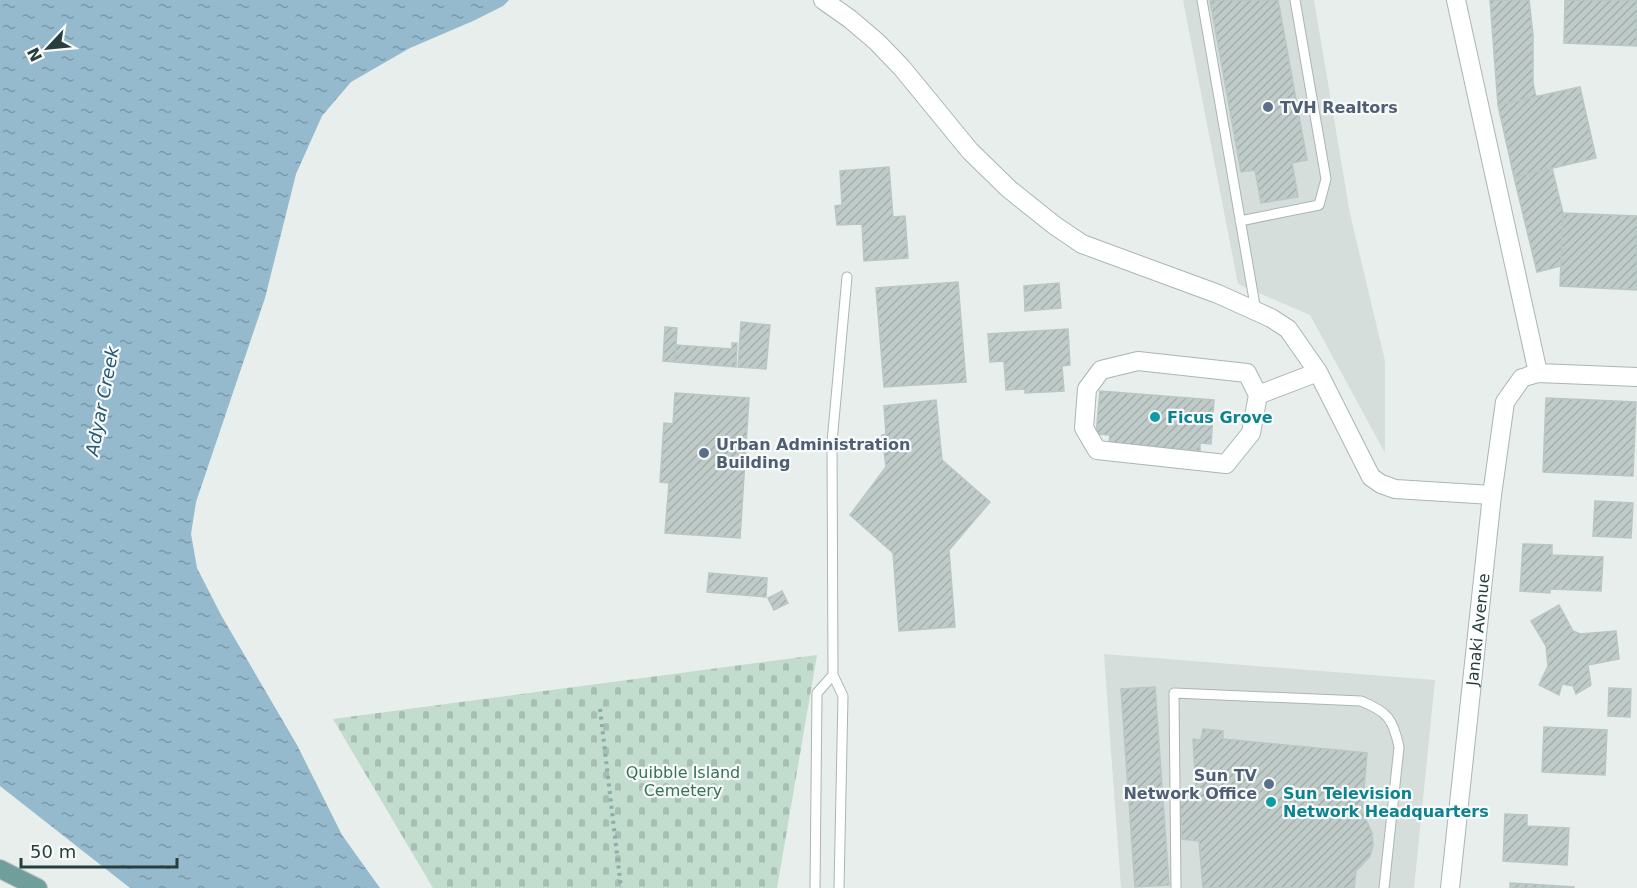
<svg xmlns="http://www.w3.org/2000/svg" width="1637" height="888" font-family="'DejaVu Sans',sans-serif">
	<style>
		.built { fill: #d5dedb }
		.cemetery { fill: url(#cemetery-stones) }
		.water { fill: url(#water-ripples) }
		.building { fill: url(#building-hatch); stroke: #b9c7c4; stroke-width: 1.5 }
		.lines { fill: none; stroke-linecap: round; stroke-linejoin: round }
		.service-casing { stroke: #aab6b4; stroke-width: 11 }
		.minor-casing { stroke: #aab6b4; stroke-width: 20 }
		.tertiary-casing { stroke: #aab6b4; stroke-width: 20 }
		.primary-casing { stroke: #c3c9c8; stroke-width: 20 }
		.path { stroke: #8aaea9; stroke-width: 4; stroke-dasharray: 3 4.5; stroke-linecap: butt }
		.service { stroke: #fff; stroke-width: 9 }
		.minor { stroke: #fff; stroke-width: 18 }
		.tertiary { stroke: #fff; stroke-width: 18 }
		.primary { stroke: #709f9b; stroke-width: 18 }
		.service-dot { fill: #5c6f8a; stroke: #f7faf9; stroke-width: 2 }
		.culture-dot { fill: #0f9aa8; stroke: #f7faf9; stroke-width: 2 }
		.labels { text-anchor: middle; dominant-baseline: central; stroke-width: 4.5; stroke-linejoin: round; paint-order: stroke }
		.service-label { font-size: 16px; font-weight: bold; fill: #4e5e75; stroke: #f7faf9; text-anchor: start }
		.culture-label { font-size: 16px; font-weight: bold; fill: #0d838f; stroke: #f7faf9; text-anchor: start }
		.street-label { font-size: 16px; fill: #273f3c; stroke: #f7faf9 }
		.park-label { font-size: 16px; fill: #357257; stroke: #f7faf9 }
		.water-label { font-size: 18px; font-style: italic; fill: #265a75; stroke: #f7faf9 }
	</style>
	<defs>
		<pattern id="cemetery-stones" width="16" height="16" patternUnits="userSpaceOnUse" patternTransform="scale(1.5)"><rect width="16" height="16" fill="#c2dcce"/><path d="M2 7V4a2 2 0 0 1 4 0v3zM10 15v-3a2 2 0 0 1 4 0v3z" fill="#a7beb2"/></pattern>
		<pattern id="water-ripples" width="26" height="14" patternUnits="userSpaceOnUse" patternTransform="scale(1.5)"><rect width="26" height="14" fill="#95bacd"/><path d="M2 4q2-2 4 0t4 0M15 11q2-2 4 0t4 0" fill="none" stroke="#7a99a8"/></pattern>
		<pattern id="building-hatch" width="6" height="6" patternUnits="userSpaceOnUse" patternTransform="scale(1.5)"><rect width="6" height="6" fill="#bfcbc8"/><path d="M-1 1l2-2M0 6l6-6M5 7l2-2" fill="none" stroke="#a4afad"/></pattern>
	</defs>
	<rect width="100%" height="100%" fill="#e7eeec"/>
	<!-- built -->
	<path class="built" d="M 1183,0 L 1314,0 L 1350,214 L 1385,361 L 1385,453 L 1310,315 L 1238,284 Z
		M 1104,654 L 1435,680 L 1414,888 L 1121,888 Z"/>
	<!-- cemetery -->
	<path class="cemetery" d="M 817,655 L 777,888 L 433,888 L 333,719 Z"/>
	<!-- water -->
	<path class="water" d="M 0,0 L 509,0 L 503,6 L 473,21 L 410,48 L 351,82 L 322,116 L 296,174 L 265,298 L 196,502 L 191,534 L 197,568 L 221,615 L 297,745 L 342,835 L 380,888 L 130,888 L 0,786 Z"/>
	<!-- building -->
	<path class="building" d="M 1210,0 L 1278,0 L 1307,160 L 1292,163 L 1298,197 L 1261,203 L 1255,170 L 1241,172 Z
		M 1490,0 L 1529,0 L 1533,35 L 1533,83 L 1536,97 L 1498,105 Z
		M 1565,0 L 1637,0 L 1637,46 L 1564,43 Z
		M 1580,87 L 1596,158 L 1514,177 L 1498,105 Z
		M 889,167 L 893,217 L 905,216 L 908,258 L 864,261 L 862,224 L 837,225 L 835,206 L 842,205 L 840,171 Z
		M 1552,168 L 1563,213 L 1561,266 L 1537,272 L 1514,177 Z
		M 1563,213 L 1637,216 L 1637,290 L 1560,286 Z
		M 958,282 L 966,382 L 884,387 L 876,288 Z
		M 1059,283 L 1061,308 L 1025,311 L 1024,286 Z
		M 741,322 L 770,325 L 766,369 L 738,367 Z
		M 665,327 L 677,328 L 675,362 L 663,361 Z
		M 1068,329 L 1070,365 L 1062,366 L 1064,391 L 1025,393 L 1025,389 L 1006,390 L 1004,361 L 990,362 L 988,334 Z
		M 732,343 L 737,343 L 736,367 L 675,362 L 676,345 L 732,349 Z
		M 1100,391 L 1214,400 L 1211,444 L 1200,443 L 1200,451 L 1109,443 L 1110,435 L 1096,434 Z
		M 675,393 L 749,398 L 740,538 L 665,533 L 669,483 L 660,482 L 664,423 L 673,424 Z
		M 1546,398 L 1636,402 L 1633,476 L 1543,472 Z
		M 936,400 L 942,460 L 990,502 L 949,550 L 955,627 L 899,631 L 893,553 L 850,515 L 886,467 L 882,435 L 886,434 L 884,406 Z
		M 1595,501 L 1633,503 L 1631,538 L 1593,536 Z
		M 1523,544 L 1552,545 L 1552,555 L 1603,557 L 1601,591 L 1550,589 L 1550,593 L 1520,591 Z
		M 709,573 L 767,578 L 766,597 L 707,592 Z
		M 782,591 L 788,603 L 774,610 L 768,598 Z
		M 1559,605 L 1573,631 L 1580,634 L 1616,631 L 1619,659 L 1588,665 L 1591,685 L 1576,694 L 1573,686 L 1562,684 L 1559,695 L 1539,685 L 1548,666 L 1546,646 L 1531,621 Z
		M 1155,687 L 1169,885 L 1135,887 L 1121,689 Z
		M 1609,688 L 1631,689 L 1630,717 L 1608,716 Z
		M 1544,727 L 1607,730 L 1605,775 L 1542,772 Z
		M 1203,729 L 1223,731 L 1223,739 L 1367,753 L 1362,811 L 1372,833 L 1373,845 L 1370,856 L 1356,871 L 1354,888 L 1203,888 L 1199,841 L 1182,839 L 1179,791 L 1196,793 L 1193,739 L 1201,740 Z
		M 1505,814 L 1527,815 L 1527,826 L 1569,828 L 1567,865 L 1503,861 Z
		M 1510,883 L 1574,887 L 1574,888 L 1510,888 Z"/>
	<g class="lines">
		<defs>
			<path id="service" d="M 1202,0 L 1256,311
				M 1240,221 L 1319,205 L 1326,179 L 1295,0
				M 833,675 L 843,696 L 839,888
				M 815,888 L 817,693 L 833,675 L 832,442 L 847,277
				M 1176,888 L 1174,693 L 1361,701 C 1388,712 1393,719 1399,747 L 1384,888"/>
			<path id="minor" d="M 823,0 L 850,19 L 877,42 L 902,68 L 970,151 L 1009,189 L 1054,225 L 1082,244 L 1218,294 L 1271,318 L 1288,329 L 1318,372 L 1371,477 L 1381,484 L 1395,489 L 1492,495
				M 1456,0 L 1538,373
				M 1528,376 L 1538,373 L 1637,377
				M 1258,395 L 1247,373 L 1138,361 L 1101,370 L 1087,389 L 1084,428 L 1097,450 L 1226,464 L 1251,433 L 1258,395 L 1318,372"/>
			<g id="tertiary">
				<path id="s1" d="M 1450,888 L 1492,495 L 1505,402 L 1522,378"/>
			</g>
			<path id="primary" d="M 0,869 L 38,888"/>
		</defs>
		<!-- service casing -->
		<use href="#service" class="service-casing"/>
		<!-- minor casing -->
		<use href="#minor" class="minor-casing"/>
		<!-- tertiary casing -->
		<use href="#tertiary" class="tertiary-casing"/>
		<!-- primary casing -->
		<use href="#primary" class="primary-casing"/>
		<!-- path -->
		<path class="path" d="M 600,709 L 621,888"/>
		<!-- service -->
		<use href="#service" class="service"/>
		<!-- minor -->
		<use href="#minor" class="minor"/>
		<!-- tertiary -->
		<use href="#tertiary" class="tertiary"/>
		<!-- primary -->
		<use href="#primary" class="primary"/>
	</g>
	<!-- markers -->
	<g class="service-dot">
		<circle cx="1268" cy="107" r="6"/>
		<circle cx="704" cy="453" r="6"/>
		<circle cx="1269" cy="784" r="6"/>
	</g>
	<g class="culture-dot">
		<circle cx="1155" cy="417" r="6"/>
		<circle cx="1271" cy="802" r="6"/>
	</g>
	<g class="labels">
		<!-- service labels -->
		<g class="service-label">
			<text x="1280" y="107">TVH Realtors</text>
			<text x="716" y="444">Urban Administration<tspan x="716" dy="18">Building</tspan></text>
			<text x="1257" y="775" text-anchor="end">Sun TV<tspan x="1257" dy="18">Network Office</tspan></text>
		</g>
		<!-- culture labels -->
		<g class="culture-label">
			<text x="1167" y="417">Ficus Grove</text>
			<text x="1283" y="793">Sun Television<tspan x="1283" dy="18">Network Headquarters</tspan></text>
		</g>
		<!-- street labels -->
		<g class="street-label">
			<text stroke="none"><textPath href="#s1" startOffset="260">Janaki Avenue</textPath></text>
		</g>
		<!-- park labels -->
		<g class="park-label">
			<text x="683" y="772">Quibble Island<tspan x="683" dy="18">Cemetery</tspan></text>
		</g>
		<!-- water labels -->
		<g class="water-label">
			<text transform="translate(102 401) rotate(-79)">Adyar Creek</text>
		</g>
	</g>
	<!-- north arrow -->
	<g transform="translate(48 48) rotate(244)" stroke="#f7faf9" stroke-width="4.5" paint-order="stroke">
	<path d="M0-4.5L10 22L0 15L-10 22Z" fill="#273f3c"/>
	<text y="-9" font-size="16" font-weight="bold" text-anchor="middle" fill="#273f3c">N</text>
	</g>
	<!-- scale -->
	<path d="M21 858v9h156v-9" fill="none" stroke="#273f3c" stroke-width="3"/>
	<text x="30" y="858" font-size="18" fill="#273f3c" stroke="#f7faf9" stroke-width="4.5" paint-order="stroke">50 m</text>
</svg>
